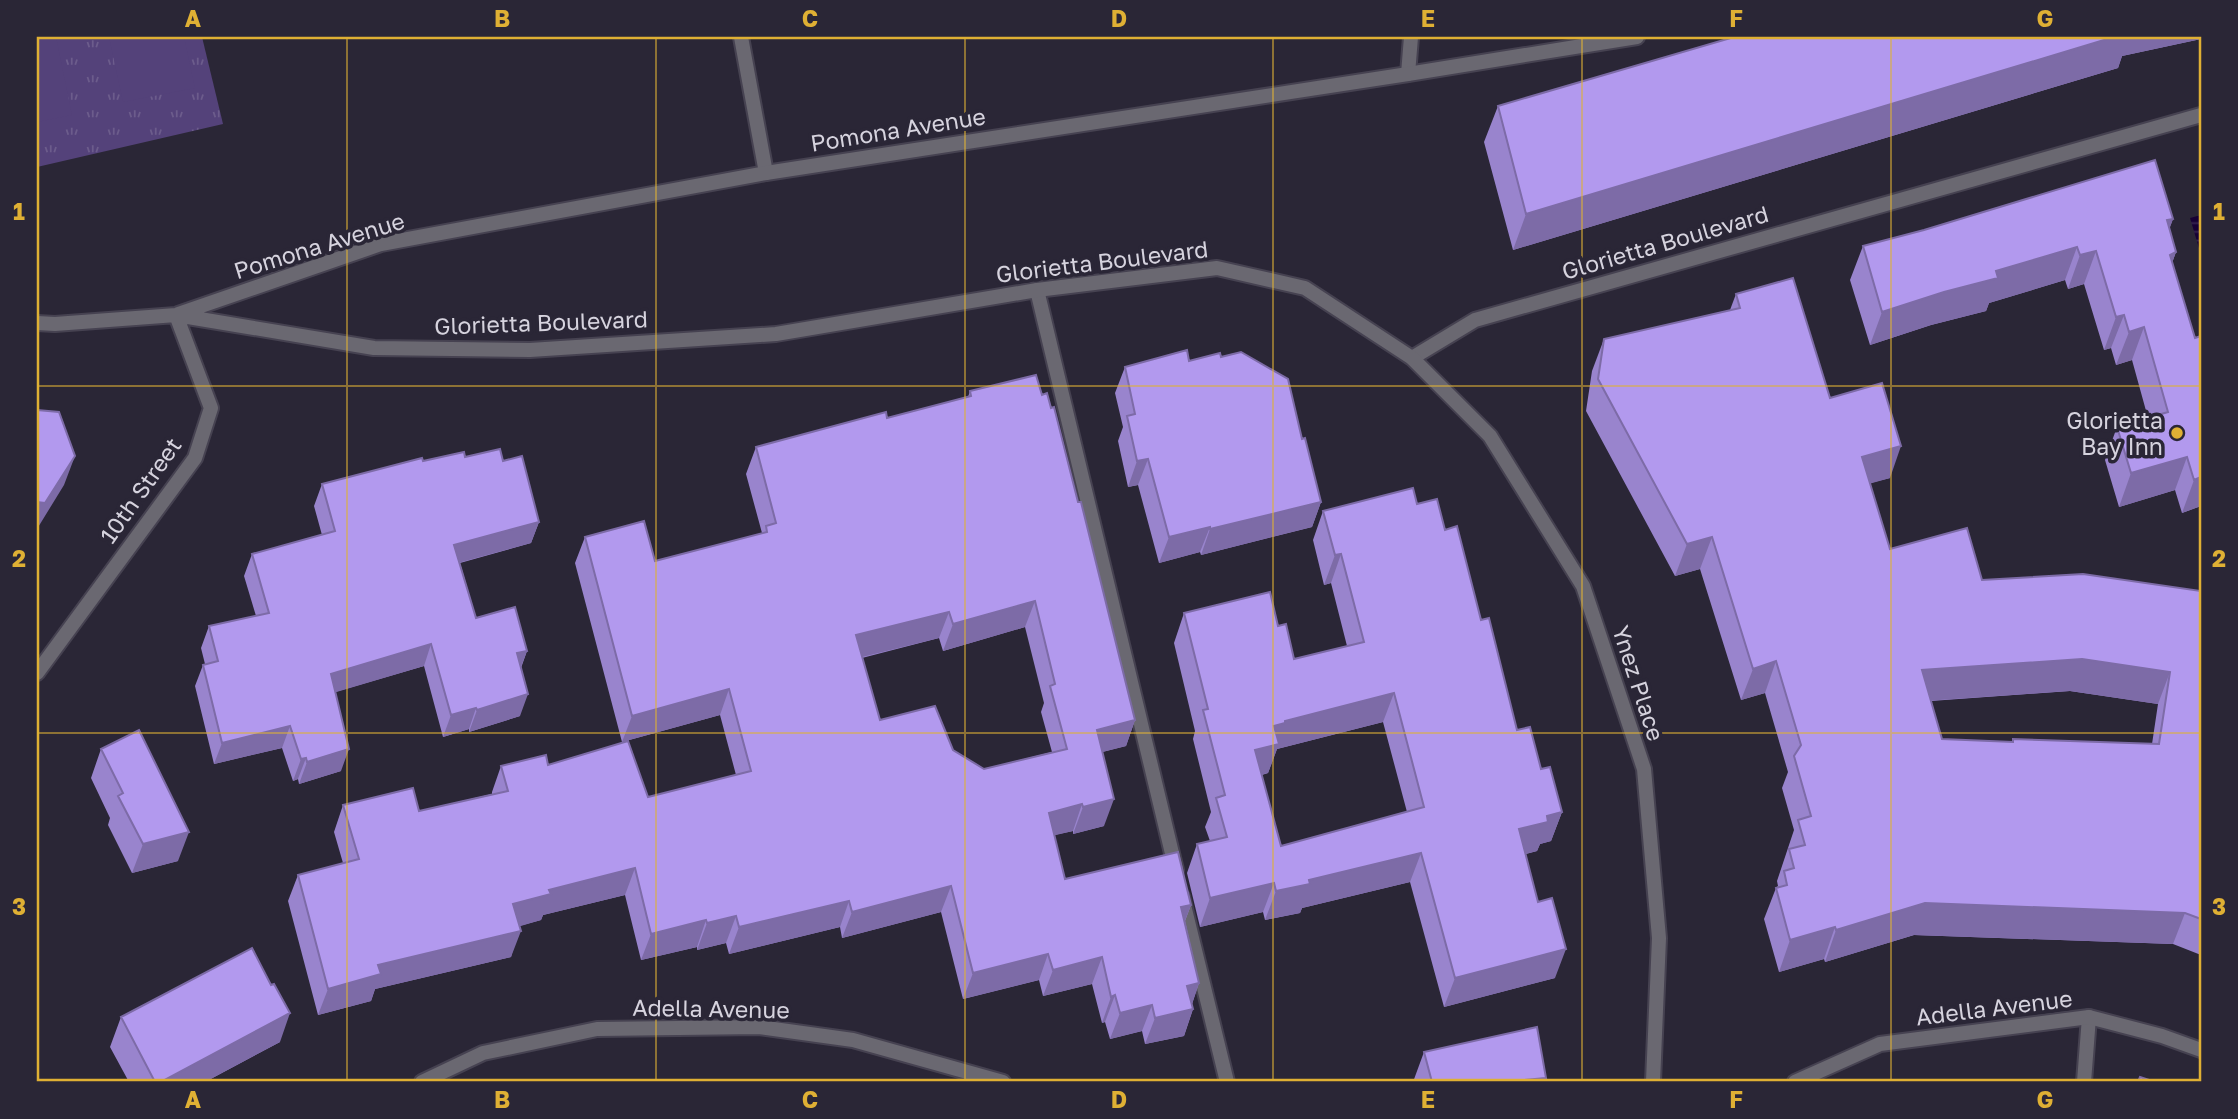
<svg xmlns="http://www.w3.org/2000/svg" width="2238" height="1119" font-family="'Golos Text',sans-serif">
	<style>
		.grass { fill: url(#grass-tufts) }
		.pitch { fill: #54427a }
		.water { fill: url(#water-rules) }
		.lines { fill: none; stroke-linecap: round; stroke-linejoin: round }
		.service-casing { stroke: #464251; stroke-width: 18 }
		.minor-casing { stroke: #464251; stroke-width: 18 }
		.tertiary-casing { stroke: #464251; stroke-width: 18 }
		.service { stroke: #6a6871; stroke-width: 14 }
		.minor { stroke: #6a6871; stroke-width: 14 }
		.tertiary { stroke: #6a6871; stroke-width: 14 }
		.wall { fill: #9984cd; fill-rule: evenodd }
		.shaded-wall { fill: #7d6ba7 }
		.building { fill: #b299ee; stroke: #7d6ba7; stroke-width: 2; fill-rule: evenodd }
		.grid { fill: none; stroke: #dfb034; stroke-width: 2; stroke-opacity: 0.55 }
		.poi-dot { fill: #dfb034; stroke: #2a2636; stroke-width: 2.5 }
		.labels { text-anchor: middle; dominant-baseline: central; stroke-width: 7; stroke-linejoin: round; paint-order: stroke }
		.street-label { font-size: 23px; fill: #d6d3de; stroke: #2a2636 }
		.poi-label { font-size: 23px; fill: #d6d3de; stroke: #2a2636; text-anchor: end }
		.neatline { fill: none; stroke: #dfb034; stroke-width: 2.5 }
		.grid-label { font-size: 23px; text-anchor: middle; font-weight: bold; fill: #dfb034 }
	</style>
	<defs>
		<pattern id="grass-tufts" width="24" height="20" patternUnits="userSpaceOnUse" patternTransform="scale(1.75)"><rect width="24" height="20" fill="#54427a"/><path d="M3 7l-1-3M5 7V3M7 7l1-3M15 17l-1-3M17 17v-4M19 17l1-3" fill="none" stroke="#6c5c8c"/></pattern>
		<pattern id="water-rules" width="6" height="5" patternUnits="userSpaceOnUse" patternTransform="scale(1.75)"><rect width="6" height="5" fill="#160034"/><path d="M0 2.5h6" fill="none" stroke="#372451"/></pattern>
	</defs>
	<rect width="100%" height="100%" fill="#2a2636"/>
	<!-- grass -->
	<path class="grass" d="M 37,37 L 202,37 L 223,124 L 37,167 Z"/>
	<!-- pitch -->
	<path class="pitch" d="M 37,37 L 56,37 L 72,115 L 37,122 Z
		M 109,37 L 184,37 L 195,88 L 123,102 Z"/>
	<!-- water -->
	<path class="water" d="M 2201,215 L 2201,255 L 2190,218 Z"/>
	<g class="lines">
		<defs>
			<path id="service" d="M 741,37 L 766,173
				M 1037,290 L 1176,870
				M 1182,897 L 1227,1082
				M 2084,1082 L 2089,1017"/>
			<path id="minor" d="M 1408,74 L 1411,37
				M 1412,358 L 1475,320 L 2201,115"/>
			<path id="tertiary" d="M 178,314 L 381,244 L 766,173 L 1408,74 L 1637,37
				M 37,323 L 55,324 L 176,315 L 374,348 L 530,350 L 776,334 L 1037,290 L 1217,268 L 1305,288 L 1412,358 L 1490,436 L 1583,586 L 1644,769 L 1659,938 L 1653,1082
				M 37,673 L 195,458 L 211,408 L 176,315
				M 422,1082 L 483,1053 L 597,1029 L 759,1027 L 853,1040 L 1003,1082
				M 1795,1082 L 1880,1044 L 2089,1017 L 2162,1036 L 2201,1050"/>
		</defs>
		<!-- service casing -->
		<use href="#service" class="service-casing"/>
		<!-- minor casing -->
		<use href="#minor" class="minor-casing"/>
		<!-- tertiary casing -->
		<use href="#tertiary" class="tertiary-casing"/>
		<!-- service -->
		<use href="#service" class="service"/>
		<!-- minor -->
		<use href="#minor" class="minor"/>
		<!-- tertiary -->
		<use href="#tertiary" class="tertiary"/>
	</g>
	<!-- wall -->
	<path class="wall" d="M 2201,37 L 2201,39 L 2122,56 L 2118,68 L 1513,250 L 1484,142 L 1498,106 Z
		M 2173,219 L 2169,229 L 2176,252 L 2172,263 L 2195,338 L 2201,336 L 2201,506 L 2182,513 L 2175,490 L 2119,507 L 2105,460 L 2117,427 L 2148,418 L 2132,360 L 2116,365 L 2111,348 L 2104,350 L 2084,284 L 2068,289 L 2065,280 L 1989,303 L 1986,311 L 1931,325 L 1870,345 L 1850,280 L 1863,246 Z
		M 1736,294 L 1830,398 L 1890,478 L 1870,483 L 1890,549 L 1982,580 L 2201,591 L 2200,768 L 2201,769 L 2201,955 L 2173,944 L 1914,935 L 1825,962 L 1824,959 L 1779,972 L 1764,919 L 1776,888 L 1778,886 L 1777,881 L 1794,830 L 1782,788 L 1788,772 L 1765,693 L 1741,700 L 1700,569 L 1675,576 L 1586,411 L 1592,371 L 1604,339 L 1730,310 ZM 2070,691 L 2158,704 L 2152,744 L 2013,739 L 2012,742 L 1942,739 L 1931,701 Z
		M 1221,357 L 1302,439 L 1321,502 L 1312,527 L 1201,555 L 1200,552 L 1159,563 L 1138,485 L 1128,487 L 1118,441 L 1123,427 L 1115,393 L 1125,367 Z
		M 970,391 L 1042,395 L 1078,502 L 1135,720 L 1126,746 L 1102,752 L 1104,826 L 1073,834 L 1073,831 L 1054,835 L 1065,879 L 1191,905 L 1185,921 L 1199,983 L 1192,1004 L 1193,1009 L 1184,1036 L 1145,1044 L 1142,1031 L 1110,1039 L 1105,1022 L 1102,1023 L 1092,984 L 1043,996 L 1039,980 L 963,999 L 941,912 L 842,938 L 840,927 L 729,954 L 726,943 L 697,950 L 697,947 L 641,960 L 625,895 L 543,915 L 541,920 L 519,926 L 511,957 L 375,989 L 371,1001 L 318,1015 L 288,901 L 298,875 L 343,863 L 334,832 L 343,805 L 419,811 L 492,794 L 492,792 L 501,766 L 548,765 L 648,797 L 736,775 L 720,715 L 622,742 L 575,563 L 585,537 L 655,561 L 762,533 L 746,474 L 756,447 L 887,418 L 968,397 ZM 1025,627 L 1044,703 L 1041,712 L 1052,752 L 984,769 L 880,720 L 862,658 L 939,638 L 943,651 Z
		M 465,457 L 503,461 L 539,522 L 531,543 L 460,563 L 476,618 L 527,651 L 521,668 L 520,716 L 469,732 L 469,729 L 443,737 L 424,666 L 335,692 L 341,771 L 299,784 L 298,779 L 293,781 L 282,748 L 214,764 L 195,686 L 203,665 L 205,664 L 201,648 L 209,626 L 256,616 L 244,576 L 252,554 L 322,535 L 314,506 L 322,484 L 423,461 Z
		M 1417,504 L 1445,530 L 1481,620 L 1517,730 L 1541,769 L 1562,812 L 1551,841 L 1540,844 L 1537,851 L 1526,854 L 1555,978 L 1444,1007 L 1410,882 L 1302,908 L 1300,913 L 1265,920 L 1263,912 L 1200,927 L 1187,873 L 1197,844 L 1210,841 L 1205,827 L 1211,812 L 1193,739 L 1195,731 L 1174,643 L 1184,613 L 1278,626 L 1294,659 L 1347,646 L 1331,583 L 1324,585 L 1313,540 L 1323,511 ZM 1383,722 L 1407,812 L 1281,846 L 1262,775 L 1268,773 L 1277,749 Z
		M 101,749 L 178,861 L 132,873 L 108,825 L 110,818 L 91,778 Z
		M 271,985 L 280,1042 L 205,1082 L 129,1082 L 110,1047 L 121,1017 Z
		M 1424,1052 L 1546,1078 L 1545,1082 L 1413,1082 Z"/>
	<!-- shaded-wall -->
	<path class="shaded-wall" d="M 2114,37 L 2201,37 L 2201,39 L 2122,56 L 2118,68 L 1513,250 L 1526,214 Z
		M 2173,219 L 2161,252 L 2167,220 Z
		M 2077,247 L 2065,280 L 1989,303 L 1986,311 L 1931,325 L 1870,345 L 1882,312 L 1996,271 Z
		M 2096,251 L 2084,284 L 2068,289 L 2080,255 Z
		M 2176,252 L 2164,285 L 2170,255 Z
		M 2124,315 L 2111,348 L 2104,350 L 2116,317 Z
		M 2144,327 L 2132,360 L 2116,365 L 2129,332 Z
		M 1901,446 L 1890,478 L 1851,489 L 1862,457 Z
		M 75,456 L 64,485 L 37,529 L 37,502 Z
		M 2187,457 L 2175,490 L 2119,507 L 2131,473 Z
		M 1148,459 L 1138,485 L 1128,487 L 1137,461 Z
		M 2201,477 L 2201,506 L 2182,513 L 2194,480 Z
		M 1321,502 L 1312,527 L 1201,555 L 1210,529 Z
		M 539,522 L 531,543 L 447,566 L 454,545 Z
		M 1210,527 L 1200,552 L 1159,563 L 1169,537 Z
		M 1712,537 L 1700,569 L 1675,576 L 1687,544 Z
		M 1341,554 L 1331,583 L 1324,585 L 1335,555 Z
		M 1035,601 L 1025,627 L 943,651 L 953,624 Z
		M 949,612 L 939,638 L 846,661 L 856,635 Z
		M 431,644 L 424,666 L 323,696 L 331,674 Z
		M 527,651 L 519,672 L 517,653 Z
		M 2082,659 L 2170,672 L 2158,704 L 2070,691 L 1910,702 L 1922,670 Z
		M 1776,661 L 1765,693 L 1741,700 L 1753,669 Z
		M 729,689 L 720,715 L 622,742 L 632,716 Z
		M 1394,693 L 1383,722 L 1277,749 L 1268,773 L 1244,779 L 1255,750 L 1274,726 L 1285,721 Z
		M 528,694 L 520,716 L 469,732 L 477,710 Z
		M 476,708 L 469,729 L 443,737 L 451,715 Z
		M 1135,720 L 1126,746 L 1087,756 L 1097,730 Z
		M 290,726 L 282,748 L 214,764 L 222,743 Z
		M 349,749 L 341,771 L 299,784 L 307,762 Z
		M 306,758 L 298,779 L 293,781 L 301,759 Z
		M 1114,799 L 1104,826 L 1073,834 L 1083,807 Z
		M 1082,804 L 1073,831 L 1039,839 L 1049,813 Z
		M 1562,812 L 1551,841 L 1540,844 L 1537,851 L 1509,858 L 1519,829 L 1547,816 Z
		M 189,832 L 178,861 L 132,873 L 143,844 Z
		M 1421,853 L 1410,882 L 1302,908 L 1300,913 L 1265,920 L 1276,891 L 1309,880 Z
		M 635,868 L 625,895 L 543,915 L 541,920 L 504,931 L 513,904 L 549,890 Z
		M 1274,883 L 1263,912 L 1200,927 L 1210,898 Z
		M 951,886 L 941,912 L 842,938 L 852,912 Z
		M 849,901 L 840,927 L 729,954 L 739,927 Z
		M 1925,903 L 2185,913 L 2173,944 L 1914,935 L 1825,962 L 1836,930 Z
		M 1191,905 L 1181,931 L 1181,907 Z
		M 736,916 L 726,943 L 697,950 L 707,923 Z
		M 706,920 L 697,947 L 641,960 L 651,934 Z
		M 1835,927 L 1824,959 L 1779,972 L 1790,940 Z
		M 521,931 L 511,957 L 375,989 L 371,1001 L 318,1015 L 328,989 L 378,965 Z
		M 1566,949 L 1555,978 L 1444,1007 L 1455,978 Z
		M 1048,954 L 1039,980 L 963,999 L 973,973 Z
		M 1102,957 L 1092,984 L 1043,996 L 1053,970 Z
		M 1199,983 L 1190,1010 L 1187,986 Z
		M 1115,995 L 1105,1022 L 1102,1023 L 1111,997 Z
		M 1152,1005 L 1142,1031 L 1110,1039 L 1120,1013 Z
		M 1193,1009 L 1184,1036 L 1145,1044 L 1155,1018 Z
		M 290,1013 L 280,1042 L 205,1082 L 161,1082 Z
		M 1546,1078 L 1545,1082 L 1524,1082 L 1525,1080 Z"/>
	<!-- building -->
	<path class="building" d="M 1734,37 L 2114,37 L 1526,214 L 1498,106 Z
		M 2155,160 L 2173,219 L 2167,220 L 2176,252 L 2170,255 L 2195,338 L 2201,336 L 2201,477 L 2194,480 L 2187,457 L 2131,473 L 2117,427 L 2168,412 L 2144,327 L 2129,332 L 2124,315 L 2116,317 L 2096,251 L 2080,255 L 2077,247 L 1996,271 L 1998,278 L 1944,292 L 1882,312 L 1863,246 L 1924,230 Z
		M 1793,278 L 1830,398 L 1882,383 L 1901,446 L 1862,457 L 1890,549 L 1967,528 L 1982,580 L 2083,574 L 2201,591 L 2201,718 L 2200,768 L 2201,769 L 2201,919 L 2185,913 L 1925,903 L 1836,930 L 1835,927 L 1790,940 L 1776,888 L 1787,885 L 1784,871 L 1794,868 L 1789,849 L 1805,845 L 1798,820 L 1811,816 L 1794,756 L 1801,745 L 1776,661 L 1753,669 L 1712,537 L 1687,544 L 1598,379 L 1604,339 L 1740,308 L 1736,294 ZM 2082,659 L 2170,672 L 2159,744 L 2013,739 L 2013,742 L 1942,739 L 1922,670 Z
		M 1187,350 L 1189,361 L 1220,353 L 1221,357 L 1241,352 L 1288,379 L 1302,439 L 1305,438 L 1321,502 L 1210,529 L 1210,527 L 1169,537 L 1148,459 L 1137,461 L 1127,416 L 1135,414 L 1125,367 Z
		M 1036,375 L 1042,395 L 1047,393 L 1051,408 L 1054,407 L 1078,502 L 1081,502 L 1135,720 L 1097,730 L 1114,799 L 1083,807 L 1082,804 L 1049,813 L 1065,879 L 1178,852 L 1191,905 L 1181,907 L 1199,983 L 1187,986 L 1193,1009 L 1155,1018 L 1152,1005 L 1120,1013 L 1115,995 L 1111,997 L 1102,957 L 1053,970 L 1048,954 L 973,973 L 951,886 L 852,912 L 849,901 L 739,927 L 736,916 L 707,923 L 706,920 L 651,934 L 635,868 L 549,890 L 551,894 L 513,904 L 521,931 L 378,965 L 381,974 L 328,989 L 298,875 L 359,859 L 343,805 L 413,788 L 419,811 L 508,791 L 501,766 L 546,755 L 548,765 L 628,741 L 648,797 L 751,771 L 729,689 L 632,716 L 585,537 L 644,521 L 655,561 L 767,532 L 766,526 L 776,523 L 756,447 L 886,412 L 887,418 L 971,396 L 970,391 ZM 1035,601 L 1055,684 L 1050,686 L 1067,749 L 984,769 L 953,750 L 935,706 L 880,720 L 856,635 L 949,612 L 953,624 Z
		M 37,410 L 59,412 L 75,456 L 45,503 L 37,502 Z
		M 500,449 L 503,461 L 522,456 L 539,522 L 454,545 L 476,618 L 515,607 L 527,651 L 517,653 L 528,694 L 477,710 L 476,708 L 451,715 L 431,644 L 331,674 L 349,749 L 307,762 L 306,758 L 301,759 L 290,726 L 222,743 L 203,665 L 218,661 L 209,626 L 269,613 L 252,554 L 335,531 L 322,484 L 422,458 L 423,461 L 464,452 L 465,457 Z
		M 1413,488 L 1417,504 L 1437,499 L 1445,530 L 1457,526 L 1481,620 L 1489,618 L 1517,730 L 1530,727 L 1541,769 L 1550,767 L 1562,812 L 1547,816 L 1548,822 L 1519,829 L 1538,902 L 1552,898 L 1566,949 L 1455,978 L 1421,853 L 1309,880 L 1310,884 L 1276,891 L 1274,883 L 1210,898 L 1197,844 L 1227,837 L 1216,798 L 1225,795 L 1203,710 L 1208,709 L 1184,613 L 1270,592 L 1278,626 L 1286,624 L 1294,659 L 1364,642 L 1341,554 L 1335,555 L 1323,511 ZM 1394,693 L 1424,807 L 1281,846 L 1255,750 L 1279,744 L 1274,726 L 1285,723 L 1285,721 Z
		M 139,730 L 189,832 L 143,844 L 118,796 L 123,793 L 101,749 Z
		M 252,948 L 271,985 L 274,984 L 290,1013 L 161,1082 L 155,1082 L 121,1017 Z
		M 1537,1027 L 1546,1078 L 1525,1080 L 1526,1082 L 1432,1082 L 1424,1052 Z
		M 2140,1077 L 2155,1082 L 2138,1082 Z"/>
	<!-- grid -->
	<path class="grid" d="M 347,37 L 347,1082M 656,37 L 656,1082M 965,37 L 965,1082M 1273,37 L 1273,1082M 1582,37 L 1582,1082M 1891,37 L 1891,1082M 37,386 L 2201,386M 37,733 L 2201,733"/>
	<!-- markers -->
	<circle class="poi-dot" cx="2177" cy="433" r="7"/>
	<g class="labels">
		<!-- street labels -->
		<g class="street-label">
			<text transform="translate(898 129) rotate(-9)">Pomona Avenue</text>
			<text transform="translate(1665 242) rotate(-16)">Glorietta Boulevard</text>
			<text transform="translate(319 245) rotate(-17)">Pomona Avenue</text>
			<text transform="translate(1102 261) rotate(-7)">Glorietta Boulevard</text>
			<text transform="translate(541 322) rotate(-2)">Glorietta Boulevard</text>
			<text transform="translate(140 490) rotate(-55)">10th Street</text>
			<text transform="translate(1639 683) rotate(72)">Ynez Place</text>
			<text transform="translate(1994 1007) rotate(-7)">Adella Avenue</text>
			<text transform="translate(711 1008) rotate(1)">Adella Avenue</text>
		</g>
		<!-- poi labels -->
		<g class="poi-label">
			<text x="2163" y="420">Glorietta<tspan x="2163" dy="26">Bay Inn</tspan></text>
		</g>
	</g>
	<!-- border -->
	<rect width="2238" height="1119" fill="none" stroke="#2a2636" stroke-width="77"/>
	<rect x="38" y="38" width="2162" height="1042" class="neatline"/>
	<g class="grid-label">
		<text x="193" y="27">A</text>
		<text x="502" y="27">B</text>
		<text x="810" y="27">C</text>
		<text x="1119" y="27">D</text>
		<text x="1428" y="27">E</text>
		<text x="1736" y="27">F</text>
		<text x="2045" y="27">G</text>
		<text x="19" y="220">1</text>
		<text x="2219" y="220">1</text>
		<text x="19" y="567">2</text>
		<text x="2219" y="567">2</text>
		<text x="19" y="915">3</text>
		<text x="2219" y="915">3</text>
		<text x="193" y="1108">A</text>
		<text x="502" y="1108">B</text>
		<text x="810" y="1108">C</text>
		<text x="1119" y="1108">D</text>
		<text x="1428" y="1108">E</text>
		<text x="1736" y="1108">F</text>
		<text x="2045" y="1108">G</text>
	</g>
</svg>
